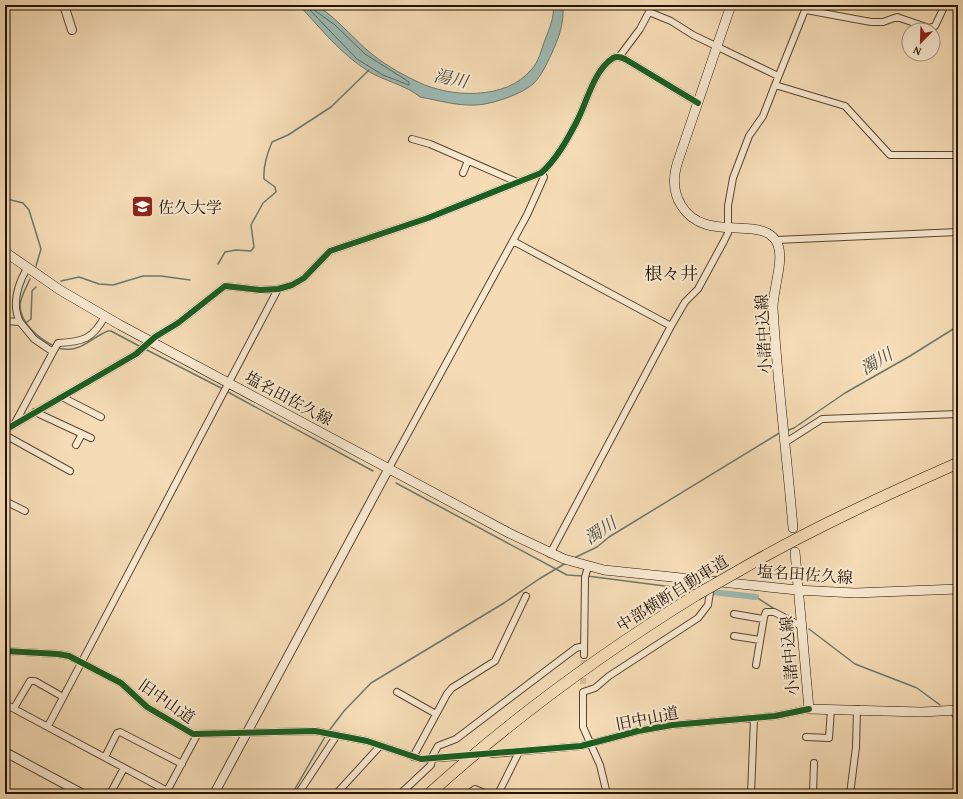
<svg xmlns="http://www.w3.org/2000/svg" width="963" height="799" font-family="'Gentium Book Plus','Noto Serif JP',serif">
	<style>
		.water { fill: #9dbab4; stroke: #6c776c }
		.lines { fill: none; stroke-linecap: round; stroke-linejoin: round }
		.shore { stroke: #60665a; stroke-width: 1 }
		.stream { stroke: #6c776c; stroke-width: 1.5 }
		.canal { stroke: #9dbab4; stroke-width: 6 }
		.minor-tunnel { stroke: #d6be9b; stroke-width: 6; stroke-dasharray: 6 3; stroke-linecap: butt }
		.minor-casing { stroke: #58442e; stroke-width: 8 }
		.tertiary-casing { stroke: #58442e; stroke-width: 10 }
		.secondary-casing { stroke: #231200; stroke-width: 10 }
		.motorway-casing { stroke: #231200; stroke-width: 12 }
		.minor { stroke: #f8e8d0; stroke-width: 6 }
		.tertiary { stroke: #f8e8d0; stroke-width: 8 }
		.secondary { stroke: #f8e8d0; stroke-width: 9 }
		.motorway { stroke: #f5dcb6; stroke-width: 11 }
		.motorway-bridge-casing { stroke: #231200; stroke-width: 12; stroke-linecap: butt }
		.motorway-bridge { stroke: #f5dcb6; stroke-width: 11 }
		.cycleway-casing { stroke: #f8e8d0; stroke-width: 8 }
		.cycleway { stroke: #1b5e20; stroke-width: 6 }
		.labels { text-anchor: middle; dominant-baseline: central; stroke-width: 4; stroke-linejoin: round; paint-order: stroke }
		.poi-label { font-size: 16px; fill: #231200; stroke: #f8e8d0; text-anchor: start }
		.street-label { font-size: 16px; fill: #231200; stroke: #f8e8d0 }
		.water-label { font-size: 17px; font-style: italic; fill: #4e4d3f; stroke: #f8e8d0 }
		.quarter-label { font-size: 18px; fill: #231200; stroke: #f8e8d0 }
	</style>
	<rect width="100%" height="100%" fill="#f5dcb6"/>
	<filter id="stains"><feTurbulence type="fractalNoise" baseFrequency=".005" numOctaves="4"/><feColorMatrix values="0 0 0 0 .2 0 0 0 0 .09 0 0 0 0 .02 0 0 0 .5 -.17"/></filter>
	<radialGradient id="worn" r=".72"><stop offset=".6" stop-color="#630" stop-opacity="0"/><stop offset="1" stop-color="#630" stop-opacity=".3"/></radialGradient>
	<!-- water -->
	<path class="water" d="M 299,5 C 304,5 310,4 314,5 C 328,9 355,40 367,50 C 382,63 401,74 418,82 C 451,98 506,100 531,70 C 539,62 541,50 545,40 C 549,29 555,17 553,5 L 563,5 C 564,25 559,37 551,55 C 546,65 542,75 534,83 C 523,94 490,105 475,105 C 457,106 437,100 420,97 C 406,85 384,81 368,71 C 341,54 320,28 299,5 Z"/>
	<g class="lines">
		<!-- shore -->
		<path class="shore" d="M 305,5 L 357,59 L 383,75 L 409,85 L 409,82 L 365,54 L 335,25 L 314,10 L 313,5"/>
		<!-- stream -->
		<path class="stream" d="M 5,196 L 7,199 L 23,203 L 29,210 L 41,249 L 36,266
			M 218,264 L 225,252 L 236,250 L 251,251 L 254,247 L 251,225 L 263,203 L 276,192 L 275,187 L 264,179 C 263,167 267,154 272,142 L 288,135 L 331,107 L 369,70
			M 30,279 C 27,286 21,296 20,305 C 20,323 39,339 54,346
			M 61,281 L 79,277 L 99,284 L 113,285 L 143,276 L 161,276 L 190,280
			M 27,322 L 31,319 L 32,291 L 36,287
			M 58,348 C 80,354 90,338 108,331 L 111,331 L 141,347
			M 145,349 L 223,389
			M 226,391 L 373,471
			M 786,431 L 794,428 L 845,393 L 910,356 L 958,326
			M 396,483 L 567,575 L 583,576
			M 574,558 L 597,547 L 609,537 L 781,432
			M 587,576 L 696,590
			M 756,597 L 776,610
			M 809,629 L 855,664 L 917,688 L 940,705
			M 951,714 L 958,725
			M 328,732 L 344,711 L 371,683 L 504,603 L 539,579 L 566,563
			M 292,794 L 326,735"/>
		<!-- canal -->
		<path class="canal" d="M 712,592 L 756,597"/>
		<!-- minor-tunnel -->
		<path class="minor-tunnel" d="M 583,684 L 584,655
			M 455,757 L 492,754"/>
		<defs>
			<path id="minor" d="M 807,5 L 775,85 L 845,106 L 890,155 L 958,155
				M 806,10 L 871,22 L 883,22 L 897,17 L 929,28 L 935,26 L 945,5
				M 649,12 L 671,21 L 693,35 L 778,76
				M 619,57 L 640,29 L 649,12 L 651,5
				M 412,139 L 430,144 L 517,182
				M 463,173 L 468,161
				M 776,240 L 958,232
				M 513,241 L 671,326
				M 5,321 L 20,322 L 34,339 L 53,352 L 15,423
				M 20,322 C 11,304 18,284 27,268
				M 53,352 L 58,343 C 83,342 93,339 105,316
				M 62,397 L 101,417
				M 35,412 L 91,438
				M 5,430 L 136,354 L 155,337 L 178,323 L 225,286 L 260,290 L 278,289 L 292,285 L 304,278 L 330,251 L 428,218 L 541,173 C 556,160 567,140 576,123 C 587,103 593,71 613,58 C 617,56 621,57 625,59 L 698,103
				M 5,435 L 70,471
				M 786,442 L 822,419 L 958,414
				M 76,445 L 82,434
				M 389,468 L 527,215 L 544,177 L 541,173
				M 5,501 L 25,511
				M 550,554 L 671,326 L 685,302 L 698,289 L 724,241 L 728,233 L 728,206 L 733,178 L 749,136 L 763,116 L 775,85
				M 734,614 L 763,619
				M 734,636 L 760,640
				M 5,651 L 58,654 L 69,656 L 121,683 L 147,707 L 193,734 L 315,731 L 367,741 L 421,759 L 455,757
				M 584,655 L 585,577 L 588,567
				M 756,665 L 764,617 L 766,612 L 774,612 L 801,626
				M 397,692 L 436,714
				M 5,704 L 173,794
				M 14,708 L 30,681 L 35,681 L 63,697
				M 48,726 L 278,289
				M 806,737 L 829,738 L 831,709
				M 492,754 L 581,746 L 638,731 L 672,725 L 775,716 L 809,709
				M 105,757 L 117,733 L 120,732 L 182,764
				M 413,757 L 447,694 L 452,688 L 495,661 L 526,596
				M 167,791 L 197,735
				M 110,794 L 124,768
				M 298,794 L 337,735
				M 336,794 L 380,746
				M 400,794 L 431,765 L 433,755 L 438,746 L 456,739 L 576,648 L 584,646
				M 468,794 L 475,789 L 487,794
				M 498,794 L 519,752
				M 607,794 L 600,765 L 583,727 L 583,692 L 595,688 L 609,676 L 698,618 L 708,605 L 711,586
				M 751,794 L 754,718
				M 813,794 L 814,763
				M 850,794 L 856,747 L 857,709"/>
			<path id="tertiary" d="M 64,5 L 72,30
				M 5,752 L 83,794
				M 214,794 L 389,468"/>
			<path id="secondary" d="M 731,5 L 678,161 C 673,176 673,192 681,205 C 705,246 766,212 778,245 C 784,261 773,289 773,308 C 777,381 787,455 793,528
				M 5,252 L 60,290 L 120,325 L 509,533 L 564,559 L 604,570 L 797,590 L 855,593 L 958,589
				M 795,552 L 809,709 L 922,712 L 958,710"/>
			<path id="motorway" d="M 740,570 C 811,529 883,496 958,463
				M 429,794 C 512,719 602,653 696,595"/>
		</defs>
		<!-- minor casing -->
		<use href="#minor" class="minor-casing"/>
		<!-- tertiary casing -->
		<use href="#tertiary" class="tertiary-casing"/>
		<!-- secondary casing -->
		<use href="#secondary" class="secondary-casing"/>
		<!-- motorway casing -->
		<use href="#motorway" class="motorway-casing"/>
		<!-- minor -->
		<use href="#minor" class="minor"/>
		<!-- tertiary -->
		<use href="#tertiary" class="tertiary"/>
		<!-- secondary -->
		<use href="#secondary" class="secondary"/>
		<!-- motorway -->
		<use href="#motorway" class="motorway"/>
		<defs>
			<path id="motorway-bridge" d="M 696,595 L 740,570"/>
		</defs>
		<!-- motorway-bridge casing -->
		<use href="#motorway-bridge" class="motorway-bridge-casing"/>
		<!-- motorway-bridge -->
		<use href="#motorway-bridge" class="motorway-bridge"/>
		<defs>
			<path id="cycleway" d="M 5,430 L 136,354 L 155,337 L 178,323 L 225,286 L 260,290 L 278,289 L 292,285 L 304,278 L 330,251 L 428,218 L 541,173 C 556,160 567,140 576,123 C 587,103 593,71 613,58 C 617,56 621,57 625,59 L 698,103
				M 5,651 L 58,654 L 69,656 L 121,683 L 147,707 L 193,734 L 315,731 L 367,741 L 421,759 L 581,746 L 638,731 L 672,725 L 775,716 L 809,709"/>
		</defs>
		<!-- cycleway casing -->
		<use href="#cycleway" class="cycleway-casing"/>
		<!-- cycleway -->
		<use href="#cycleway" class="cycleway"/>
	</g>
	<!-- icons -->
	<defs>
		<symbol id="university-square" viewBox="-11 -11 22 22"><rect x="-9" y="-9" width="18" height="18" rx="4" fill="#8f2418" stroke="#f8e8d0"/><path d="M0-5L7-2L0 1L-7-2ZM-4 1L0 2.5L4 1V4Q0 6-4 4Z" fill="#fff"/></symbol>
	</defs>
	<g fill-rule="evenodd">
		<use href="#university-square" x="130" y="194" width="25" height="25"/>
	</g>
	<g class="labels">
		<!-- poi labels -->
		<g class="poi-label">
			<text x="158" y="207">佐久大学</text>
		</g>
		<!-- street labels -->
		<g class="street-label">
			<text transform="translate(763 334) rotate(-93)">小諸中込線</text>
			<text transform="translate(289 398) rotate(28)">塩名田佐久線</text>
			<text transform="translate(805 574) rotate(4)">塩名田佐久線</text>
			<text transform="translate(672 593) rotate(-32)">中部横断自動車道</text>
			<text transform="translate(789 656) rotate(-95)">小諸中込線</text>
			<text transform="translate(167 701) rotate(35)">旧中山道</text>
			<text transform="translate(647 718) rotate(-11)">旧中山道</text>
		</g>
		<!-- water labels -->
		<g class="water-label">
			<text transform="translate(451 78) rotate(12)">湯川</text>
			<text transform="translate(876 361) rotate(-31)">濁川</text>
			<text transform="translate(600 530) rotate(-33)">濁川</text>
		</g>
		<!-- quarter labels -->
		<g class="quarter-label">
			<text x="671" y="273">根々井</text>
		</g>
	</g>
	<!-- margin -->
	<rect width="963" height="799" fill="none" stroke="#f5dcb6" stroke-width="20"/>
	<rect x="6" y="6" width="951" height="787" fill="none" stroke="#231200" stroke-width="2"/>
	<rect x="10" y="10" width="943" height="779" fill="none" stroke="#231200"/>
	<!-- north arrow -->
	<g transform="translate(921 42) rotate(203)"><circle r="19" fill="#f8e8d0" stroke="#a3927d"/>
	<path d="M0-3L7 15L0 10L-7 15Z" fill="#8f2418"/>
	<text y="-6" font-size="11" font-weight="bold" text-anchor="middle" fill="#231200">N</text>
	</g>
	<rect width="100%" height="100%" filter="url(#stains)"/>
	<rect width="100%" height="100%" fill="url(#worn)"/>
</svg>
